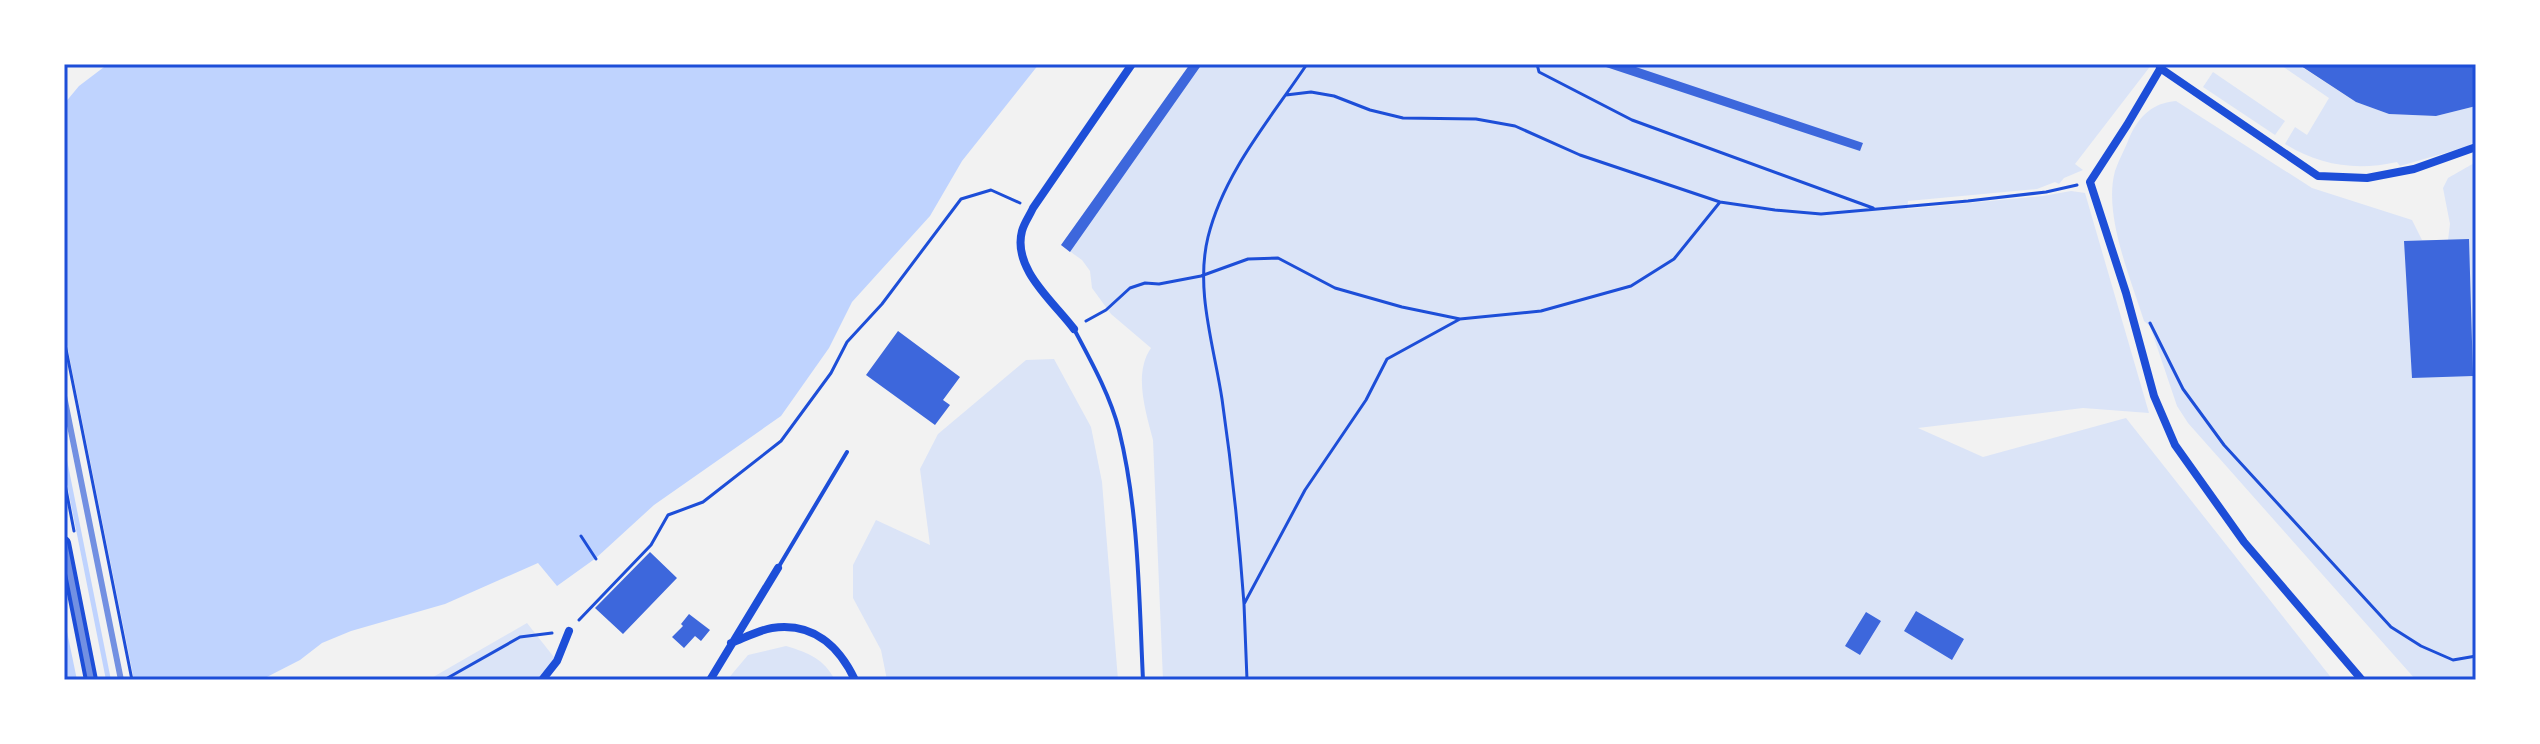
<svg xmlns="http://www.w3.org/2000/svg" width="2540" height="744" font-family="'Roboto Condensed',sans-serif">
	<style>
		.green { fill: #dbe4f7 }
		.water { fill: #bfd3fe }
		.pier { fill: #f2f2f2 }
		.building { fill: #3d67dc }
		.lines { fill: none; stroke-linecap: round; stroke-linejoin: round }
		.path { stroke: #1d4ed8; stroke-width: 3 }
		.service { stroke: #1d4ed8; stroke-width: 4 }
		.minor { stroke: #1d4ed8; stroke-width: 8 }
		.primary { stroke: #1d4ed8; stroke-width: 14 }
		.rail { stroke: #7290e2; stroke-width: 6 }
		.neatline { fill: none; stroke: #1d4ed8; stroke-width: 3 }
	</style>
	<rect width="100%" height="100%" fill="#f2f2f2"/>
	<!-- green -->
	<path class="green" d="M 1190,64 L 2152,64 L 2075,164 L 2083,170 L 2064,178 L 2059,184 L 2055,182 L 2037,189 L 1908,201 L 1907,209 L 2043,196 L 2071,191 L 2085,193 L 2149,413 L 2083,408 L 1918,428 L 1983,457 L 2126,418 L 2333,680 L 1163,680 L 1153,440 C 1146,412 1133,374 1151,348 L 1111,314 L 1092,288 L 1090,271 L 1082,260 L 1061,245 Z
		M 2279,64 L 2297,64 L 2356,102 L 2389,114 L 2436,116 L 2476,106 L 2476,141 L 2466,147 L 2400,166 L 2397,162 C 2357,171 2320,166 2285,144 L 2295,127 L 2307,135 L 2329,98 Z
		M 2213,72 L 2285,121 L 2275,135 L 2203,87 Z
		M 2176,101 L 2312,188 L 2412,220 L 2422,240 L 2448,240 L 2450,224 L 2443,188 L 2448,178 L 2476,162 L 2476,680 L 2416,680 L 2188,423 L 2177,406 L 2150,326 L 2144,321 C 2131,279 2103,215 2115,171 C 2119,159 2126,147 2130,136 C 2140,115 2153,103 2176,101 Z
		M 1054,359 L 1091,427 L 1102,482 L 1118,680 L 887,680 L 881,650 L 853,598 L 853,565 L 876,520 L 930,545 L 920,469 L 938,434 L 1026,360 Z
		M 527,623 L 557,661 L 542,680 L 428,680 Z
		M 786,646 C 809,653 824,659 835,680 L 727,680 L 748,655 Z"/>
	<!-- water -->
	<path class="water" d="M 108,64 L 1039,64 L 962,161 L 930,216 L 852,302 L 829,348 L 781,416 L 654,505 L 596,558 L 557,586 L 538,563 L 445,604 L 351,631 L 322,643 L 300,660 L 261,680 L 64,680 L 64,104 L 79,86 Z"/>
	<!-- pier -->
	<path class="pier" d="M 64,330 L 134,680 L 111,680 L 64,445 Z
		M 64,469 L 106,680 L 77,680 L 64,617 Z"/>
	<!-- building -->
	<path class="building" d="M 1190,64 L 1202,64 L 1070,252 L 1061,245 Z
		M 1627,64 L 1863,143 L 1860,151 L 1600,65 Z
		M 2298,64 L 2476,64 L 2476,106 L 2436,116 L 2389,114 L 2356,102 Z
		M 2469,239 L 2473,376 L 2412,378 L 2404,241 Z
		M 898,331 L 960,377 L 943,400 L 950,405 L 935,425 L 866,375 Z
		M 650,552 L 677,578 L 623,634 L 595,608 Z
		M 1916,611 L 1964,639 L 1952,660 L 1904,631 Z
		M 1866,612 L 1881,621 L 1860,655 L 1845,646 Z
		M 689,614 L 710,630 L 701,641 L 695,636 L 684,648 L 672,637 L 683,626 L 681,624 Z"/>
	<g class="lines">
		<!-- path -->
		<path class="path" d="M 1537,64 L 1539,72 L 1632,120 L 1873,208
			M 1286,95 L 1311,92 L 1334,96 L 1370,110 L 1403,118 L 1476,119 L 1515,126 L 1580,155 L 1720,202 L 1775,210 L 1821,214 L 1968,201 L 2046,192 L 2077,185
			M 1086,321 L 1106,310 L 1130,288 L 1145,283 L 1159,284 L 1201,276 L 1248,259 L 1278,258 L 1335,288 L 1402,307 L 1460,319 L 1541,311 L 1631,286 L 1674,259 L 1720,202
			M 2150,323 L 2183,389 L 2224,445 L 2391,627 L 2421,646 L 2453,660 L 2476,656
			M 64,339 L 132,680
			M 64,479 L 74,531
			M 581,536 L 596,559
			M 1244,604 C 1239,535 1232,468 1222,399 C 1214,346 1195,290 1208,237 C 1224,172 1271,118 1307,64
			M 579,620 L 651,545 L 668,515 L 703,502 L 781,441 L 831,373 L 847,342 L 882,304 L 961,199 L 991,190 L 1020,203
			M 444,680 L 520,637 L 552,633
			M 1247,680 L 1244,604 L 1305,490 L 1366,400 L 1387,359 L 1460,319"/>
		<!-- service -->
		<path class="service" d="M 1074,329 C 1091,361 1110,395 1119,430 C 1139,511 1139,598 1143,680
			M 778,568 L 847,452"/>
		<!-- minor -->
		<path class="minor" d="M 2163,64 L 2127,125 L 2090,182 L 2126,293 L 2154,396 L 2175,445 L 2244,542 L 2362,680
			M 2160,68 L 2318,176 L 2367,178 L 2414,169 L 2476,147
			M 1074,329 C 1054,302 1012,269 1022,231 C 1024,223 1030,215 1033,208 L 1132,64
			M 731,643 C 744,638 759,630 772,628 C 813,622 839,646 855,680
			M 542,680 L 557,661 L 569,631
			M 710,680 L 778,568"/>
		<!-- primary -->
		<path class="primary" d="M 64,543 L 91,680"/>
		<!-- rail -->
		<path class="rail" d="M 64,396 L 121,680
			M 64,543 L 91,680"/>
	</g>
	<!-- border -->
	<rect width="2540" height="744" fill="none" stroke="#ffffff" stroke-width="132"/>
	<rect x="66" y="66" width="2408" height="612" class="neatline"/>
</svg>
